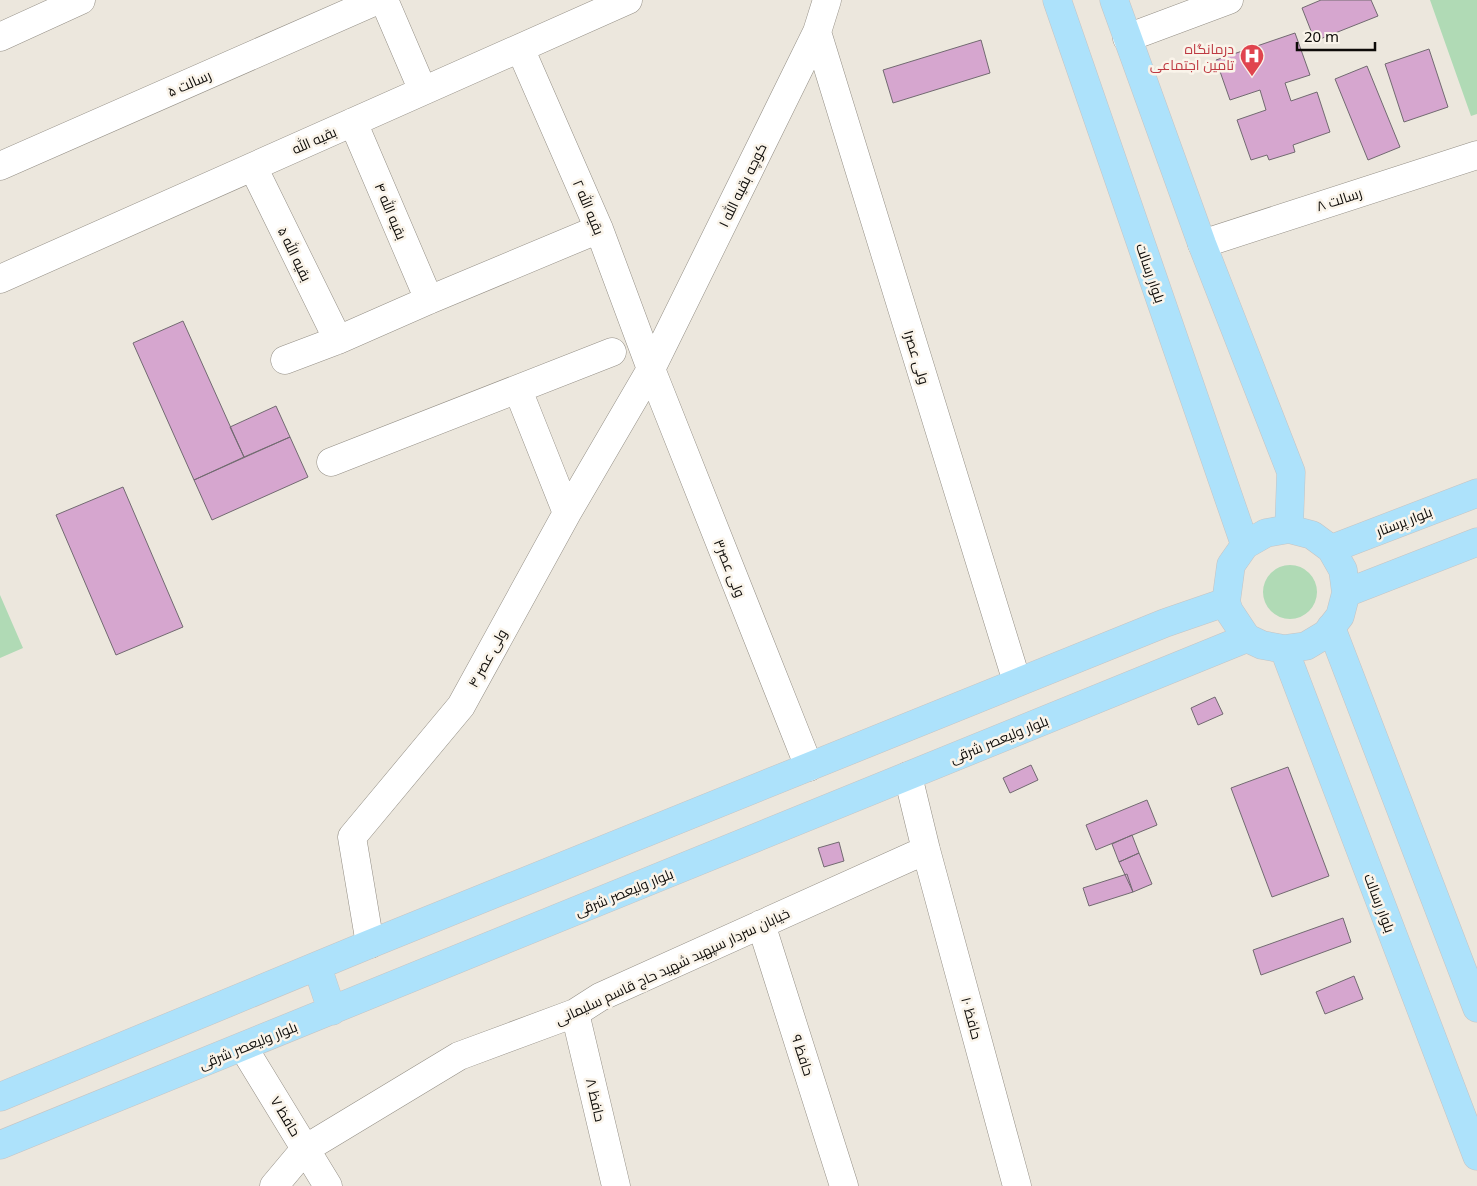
<svg xmlns="http://www.w3.org/2000/svg" width="1477" height="1186" font-family="'Noto Sans',Cairo,sans-serif">
	<style>
		.green { fill: #b0dab5 }
		.building { fill: #d6a6cf; stroke: #726a71 }
		.lines { fill: none; stroke-linecap: round; stroke-linejoin: round }
		.minor-casing { stroke: #948f86; stroke-width: 29 }
		.major-casing { stroke: #c5c4c4; stroke-width: 29 }
		.minor { stroke: #fff; stroke-width: 28 }
		.major { stroke: #ade2fb; stroke-width: 28 }
		.labels { text-anchor: middle; dominant-baseline: central; stroke-width: 5; stroke-linejoin: round; paint-order: stroke }
		.health-label { font-size: 14px; fill: #be3a42; stroke: #faf4ea; text-anchor: end }
		.street-label { font-size: 14px; fill: #0d0b08; stroke: #faf4ea }
	</style>
	<rect width="100%" height="100%" fill="#ece7dd"/>
	<!-- green -->
	<path class="green" d="M 1430,0 L 1477,0 L 1477,114 L 1471,116 Z
		M1263 592a27 27 0 1 1 54 0a27 27 0 1 1-54 0Z
		M 0,595 L 23,648 L 0,658 Z"/>
	<!-- building -->
	<path class="building" d="M 1321,0 L 1371,0 L 1378,16 L 1315,41 L 1302,8 Z
		M 1295,33 L 1310,75 L 1285,83 L 1291,101 L 1317,92 L 1330,132 L 1293,145 L 1295,152 L 1269,160 L 1267,155 L 1251,160 L 1237,120 L 1266,110 L 1260,90 L 1230,100 L 1216,60 Z
		M 981,40 L 990,73 L 893,103 L 883,70 Z
		M 1429,49 L 1448,107 L 1404,122 L 1385,64 Z
		M 1367,66 L 1400,147 L 1368,160 L 1335,79 Z
		M 183,321 L 244,457 L 194,480 L 133,343 Z
		M 276,406 L 290,437 L 244,457 L 230,427 Z
		M 290,437 L 308,477 L 212,520 L 194,480 Z
		M 123,487 L 183,627 L 116,655 L 56,515 Z
		M 1215,697 L 1223,714 L 1198,725 L 1191,708 Z
		M 1031,765 L 1038,780 L 1010,793 L 1003,778 Z
		M 1288,767 L 1329,876 L 1272,897 L 1231,788 Z
		M 1147,800 L 1157,825 L 1096,850 L 1086,825 Z
		M 1132,835 L 1139,853 L 1119,862 L 1112,844 Z
		M 839,842 L 844,861 L 824,867 L 818,848 Z
		M 1139,853 L 1152,884 L 1133,892 L 1119,862 Z
		M 1127,874 L 1133,892 L 1089,906 L 1083,888 Z
		M 1343,918 L 1351,942 L 1261,975 L 1253,950 Z
		M 1354,976 L 1363,999 L 1325,1014 L 1316,992 Z"/>
	<g class="lines">
		<defs>
			<path id="minor" d="M 384,0 L 423,91
				M 817,32 L 1017,682
				M 0,37 L 81,0
				M 1127,38 L 1229,0
				M 520,48 L 599,229 L 651,369 L 809,767
				M 353,122 L 429,300
				M 0,166 L 378,0
				M 253,167 L 338,340
				M 1202,244 L 1477,155
				M 0,279 L 628,0
				M 285,360 L 338,340 L 429,300 L 599,229
				M 518,390 L 567,513
				M 331,462 L 612,352
				M 908,776 L 926,850 L 1017,1186
				M 761,924 L 844,1186
				M 370,944 L 352,837 L 461,706 L 567,513 L 651,369 L 817,32 L 827,0
				M 575,1013 L 616,1186
				M 243,1047 L 328,1186
				M 274,1186 L 305,1149 L 459,1056 L 575,1013 L 600,997 L 926,850"/>
			<path id="major" d="M 1057,0 L 1245,545
				M 1114,0 L 1202,244 L 1291,472 L 1289,529
				M 1289,529 L 1312,535 L 1331,549 L 1343,570 L 1346,593 L 1340,616 L 1326,634 L 1306,646 L 1284,649 L 1262,645 L 1247,638 L 1229,611 L 1226,602 L 1231,565 L 1245,545 L 1266,533 Z
				M 1331,549 L 1477,493
				M 1346,593 L 1477,542
				M 1331,627 L 1477,1008
				M 1284,649 L 1477,1156
				M 315,967 L 321,978 L 332,1011
				M 0,1097 L 370,944 L 1165,623 L 1226,602
				M 0,1145 L 1247,638"/>
		</defs>
		<!-- minor casing -->
		<use href="#minor" class="minor-casing"/>
		<!-- major casing -->
		<use href="#major" class="major-casing"/>
		<!-- minor -->
		<use href="#minor" class="minor"/>
		<!-- major -->
		<use href="#major" class="major"/>
	</g>
	<!-- icons -->
	<defs>
		<symbol id="hospital-pin" viewBox="-11 -11 22 30"><path d="M0 17L-7.5 6A9.5 9.5 0 1 1 7.5 6Z" fill="#e0444e" stroke="#faf4ea"/><path d="M-5-5h3v3.5h4V-5h3V5h-3V1.5h-4V5h-3Z" fill="#fff"/></symbol>
	</defs>
	<g fill-rule="evenodd">
		<use href="#hospital-pin" x="1238" y="42" width="28" height="38"/>
	</g>
	<g class="labels">
		<!-- health labels -->
		<g class="health-label">
			<text x="1234" y="48">درمانگاه<tspan x="1234" dy="16">تامین اجتماعی</tspan></text>
		</g>
		<!-- street labels -->
		<g class="street-label">
			<text transform="translate(189 83) rotate(-24)">رسالت ۵</text>
			<text transform="translate(314 140) rotate(-24)">بقیه الله</text>
			<text transform="translate(742 185) rotate(-64)">کوچه بقیه الله ۱</text>
			<text transform="translate(1339 199) rotate(-18)">رسالت ۸</text>
			<text transform="translate(589 207) rotate(67)">بقیه الله ۲</text>
			<text transform="translate(391 211) rotate(67)">بقیه الله ۴</text>
			<text transform="translate(295 254) rotate(64)">بقیه الله ۵</text>
			<text transform="translate(1151 273) rotate(71)">بلوار رسالت</text>
			<text transform="translate(917 357) rotate(73)">ولی عصر۱</text>
			<text transform="translate(1404 521) rotate(-21)">بلوار پرستار</text>
			<text transform="translate(730 568) rotate(68)">ولی عصر۳</text>
			<text transform="translate(487 658) rotate(-61)">ولی عصر ۴</text>
			<text transform="translate(999 739) rotate(-22)">بلوار ولیعصر شرقی</text>
			<text transform="translate(624 892) rotate(-22)">بلوار ولیعصر شرقی</text>
			<text transform="translate(1380 903) rotate(69)">بلوار رسالت</text>
			<text transform="translate(672 966) rotate(-25)">خیابان سردار سپهبد شهید حاج قاسم سلیمانی</text>
			<text transform="translate(972 1018) rotate(75)">حافظ ۱۰</text>
			<text transform="translate(248 1045) rotate(-22)">بلوار ولیعصر شرقی</text>
			<text transform="translate(803 1055) rotate(72)">حافظ ۹</text>
			<text transform="translate(596 1100) rotate(77)">حافظ ۸</text>
			<text transform="translate(286 1116) rotate(59)">حافظ ۷</text>
		</g>
	</g>
	<!-- scale -->
	<path d="M1297 42v8h78v-8" fill="none" stroke="#0d0b08" stroke-width="2.5"/>
	<text x="1304" y="42" font-size="15" fill="#0d0b08" stroke="#faf4ea" stroke-width="4" paint-order="stroke">20 m</text>
</svg>
